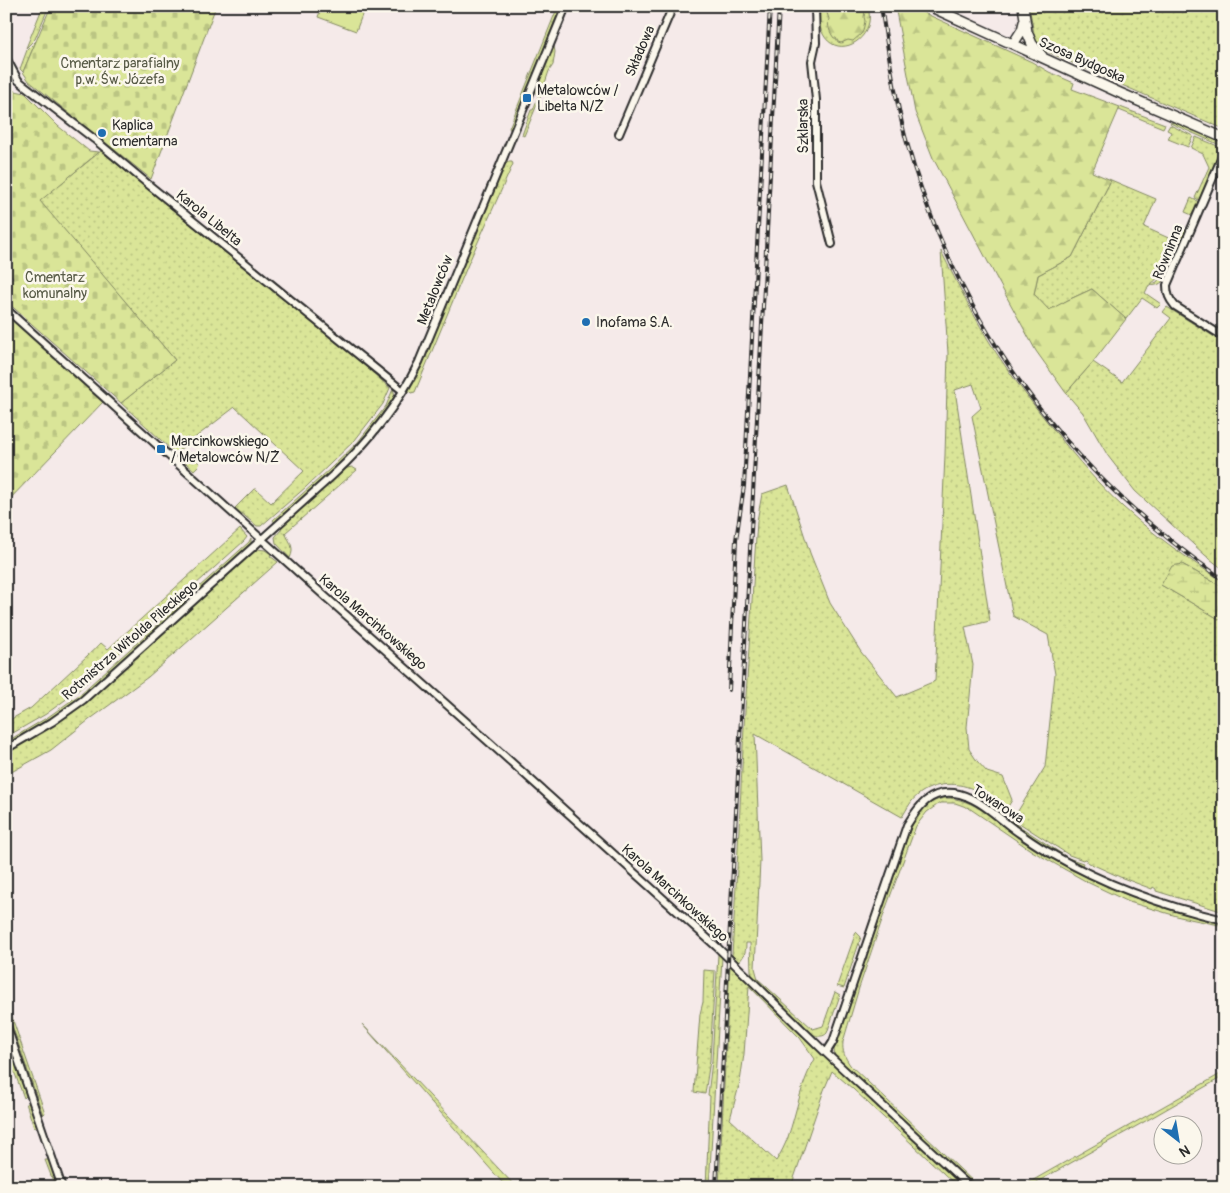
<svg xmlns="http://www.w3.org/2000/svg" width="1230" height="1193" font-family="Pangolin,sans-serif">
	<style>
		.grass { fill: url(#grass-dots); stroke: #828862; fill-rule: evenodd }
		.forest { fill: url(#forest-firs); stroke: #828862 }
		.wetland { fill: url(#wetland-marsh); stroke: #828862 }
		.cemetery { fill: url(#cemetery-stones); stroke: #828862 }
		.pitch { fill: #dae598; stroke: #828862 }
		.lines { fill: none; stroke-linecap: round; stroke-linejoin: round }
		.minor-casing { stroke: #2b2b2b; stroke-width: 10 }
		.major-casing { stroke: #2b2b2b; stroke-width: 12 }
		.minor { stroke: #fbf7ec; stroke-width: 6 }
		.major { stroke: #fbf7ec; stroke-width: 9 }
		.rail-casing { stroke: #2b2b2b; stroke-width: 4 }
		.rail { stroke: #fbf7ec; stroke-width: 2; stroke-dasharray: 5.5; stroke-linecap: butt }
		.poi-dot { fill: #1f6fb2; stroke: #fbf7ec; stroke-width: 2 }
		.labels { text-anchor: middle; dominant-baseline: central; stroke-width: 5; stroke-linejoin: round; paint-order: stroke }
		.street-label { font-size: 14px; fill: #2b2b2b; stroke: #fbf7ec }
		.park-label { font-size: 14px; fill: #575a46; stroke: #fbf7ec }
		.poi-label { font-size: 14px; fill: #2b2b2b; stroke: #fbf7ec; text-anchor: start }
	</style>
	<defs>
		<pattern id="grass-dots" width="8" height="8" patternUnits="userSpaceOnUse" patternTransform="scale(1.25)"><rect width="8" height="8" fill="#dae598"/><path d="M2 2h.1M6 6h.1" fill="none" stroke="#bbc583" stroke-width="1.8" stroke-linecap="round"/></pattern>
		<pattern id="forest-firs" width="22" height="20" patternUnits="userSpaceOnUse" patternTransform="scale(1.25)"><rect width="22" height="20" fill="#dae598"/><path d="M5 1l3.5 6h-7zM16 11l3.5 6h-7z" fill="#bbc583"/></pattern>
		<pattern id="wetland-marsh" width="20" height="14" patternUnits="userSpaceOnUse" patternTransform="scale(1.25)"><rect width="20" height="14" fill="#dae598"/><path d="M1 5h8M5 5V1M11 12h8M15 12V8" fill="none" stroke="#bbc583"/></pattern>
		<pattern id="cemetery-stones" width="16" height="16" patternUnits="userSpaceOnUse" patternTransform="scale(1.25)"><rect width="16" height="16" fill="#dae598"/><path d="M2 7V4a2 2 0 0 1 4 0v3zM10 15v-3a2 2 0 0 1 4 0v3z" fill="#bbc583"/></pattern>
	</defs>
	<rect width="100%" height="100%" fill="#f5eae9"/>
	<filter id="ink" filterUnits="userSpaceOnUse"><feTurbulence type="fractalNoise" baseFrequency=".02" numOctaves="2"/><feDisplacementMap in="SourceGraphic" scale="10" xChannelSelector="R" yChannelSelector="G"/><feConvolveMatrix kernelMatrix="1 2 1 2 8 2 1 2 1" color-interpolation-filters="sRGB"/></filter>
	<g filter="url(#ink)">
		<!-- grass -->
		<path class="grass" d="M 43,6 L 49,6 L 35,39 L 26,48 Z
			M 558,6 L 560,8 L 511,131 L 509,128 Z
			M 819,6 L 868,6 C 869,11 870,17 869,22 C 865,45 835,57 823,34 C 818,26 820,15 819,6 Z
			M 1029,6 L 1224,6 L 1224,129 L 1124,86 L 1044,50 L 1035,39 Z
			M 36,41 L 23,72 L 20,69 L 27,50 Z
			M 554,46 L 555,52 L 553,65 L 549,71 L 541,95 L 524,136 L 522,135 L 531,110 L 533,110 L 539,95 L 536,94 L 541,76 Z
			M 1120,107 L 1165,124 L 1163,128 L 1119,110 Z
			M 1174,122 L 1216,140 L 1220,145 L 1170,123 Z
			M 1170,125 L 1193,136 L 1188,147 L 1168,139 L 1171,132 L 1167,130 Z
			M 1196,137 L 1220,147 L 1221,150 L 1199,200 L 1195,198 L 1209,167 L 1203,154 L 1191,148 Z
			M 101,151 L 255,277 L 347,350 L 390,388 L 383,404 L 355,440 L 306,487 L 261,526 L 257,526 L 235,508 L 254,489 L 256,489 L 271,503 L 304,471 L 235,407 L 175,453 L 121,403 L 175,360 L 39,201 Z
			M 508,162 L 512,162 L 513,164 L 469,262 L 415,392 L 411,393 L 409,391 L 410,388 L 429,348 L 504,166 Z
			M 1111,180 L 1156,199 L 1144,227 L 1173,240 L 1180,227 L 1186,230 L 1181,242 L 1175,241 L 1159,277 L 1150,285 L 1157,282 L 1164,273 L 1167,275 C 1164,282 1158,287 1149,285 L 1145,293 L 1161,304 L 1157,308 L 1142,298 L 1126,319 L 1092,289 L 1068,300 L 1049,311 L 1034,294 L 1038,275 L 1072,257 Z
			M 1191,198 L 1199,202 L 1192,215 L 1185,212 Z
			M 941,251 C 958,285 975,319 995,351 C 1014,380 1035,407 1057,434 C 1077,459 1099,485 1123,507 C 1154,535 1189,560 1224,582 L 1224,588 L 1182,564 L 1161,585 L 1224,622 L 1224,912 L 1156,891 L 1156,889 L 1153,887 L 1152,889 L 1120,877 L 1087,862 L 1087,860 L 1084,859 L 1083,860 L 1069,855 L 1013,819 L 1045,767 L 1055,674 L 1048,635 L 1013,616 L 972,416 L 981,408 L 973,384 L 955,390 L 990,621 L 965,627 L 973,665 L 967,727 L 969,749 L 977,761 L 987,772 L 1003,777 L 1012,800 L 1004,813 C 995,806 986,797 977,791 C 959,781 934,782 918,795 C 911,800 907,809 902,817 L 755,734 L 760,861 L 755,968 L 758,979 L 813,1029 L 823,1026 L 835,992 L 840,995 L 827,1033 C 824,1037 817,1037 813,1034 L 812,1035 L 752,977 L 751,971 L 750,943 L 746,943 C 746,951 745,955 739,962 L 732,955 L 737,868 L 744,727 L 757,521 L 762,494 L 788,485 L 810,553 L 830,603 L 861,652 L 897,697 L 935,681 L 945,455 L 948,353 Z
			M 1167,307 L 1224,343 L 1224,570 L 1205,555 L 1135,491 L 1108,456 L 1083,413 L 1066,393 L 1093,362 L 1122,382 L 1171,318 L 1163,312 Z
			M 393,389 C 394,392 395,394 394,397 C 393,403 387,409 384,413 C 355,456 313,488 275,523 L 273,520 L 330,469 L 358,442 L 386,406 Z
			M 186,453 L 189,453 L 192,455 L 200,464 L 194,470 L 180,458 Z
			M 352,467 L 357,470 L 285,533 C 290,542 295,548 290,558 L 276,543 L 275,537 L 281,530 L 281,527 L 347,468 Z
			M 240,529 L 247,537 L 244,541 L 76,692 L 46,714 L 6,737 L 6,722 L 31,708 L 101,643 L 108,649 Z
			M 251,538 L 251,544 L 248,548 L 81,697 L 50,720 L 6,745 L 6,742 L 48,717 L 79,695 L 249,542 Z
			M 257,549 L 265,550 L 271,554 L 270,556 L 278,562 L 148,677 L 89,720 L 51,750 L 6,775 L 6,753 L 52,726 L 90,699 Z
			M 945,798 C 974,798 996,821 1018,836 C 1032,847 1047,856 1063,865 C 1114,892 1167,912 1224,923 L 1224,926 L 1180,917 L 1129,902 L 1089,883 L 1032,851 L 969,808 L 955,803 L 940,803 L 927,812 L 916,826 L 887,905 L 859,988 L 843,1042 C 842,1052 845,1057 850,1065 L 979,1187 L 973,1187 L 835,1057 L 834,1050 L 908,835 C 916,815 923,802 945,798 Z
			M 1010,820 L 1068,858 L 1083,863 L 1082,866 C 1056,854 1033,838 1011,822 Z
			M 856,932 L 861,937 L 844,988 L 837,986 Z
			M 718,954 L 722,957 L 709,1187 L 706,1187 L 710,1096 L 708,1095 L 712,1061 Z
			M 730,964 L 821,1054 L 965,1187 L 958,1187 L 853,1089 L 832,1071 L 824,1090 L 791,1187 L 719,1187 ZM 749,986 L 800,1038 L 815,1059 C 801,1082 797,1111 788,1137 C 785,1145 781,1153 776,1161 L 730,1119 L 740,1082 L 744,1054 Z
			M 704,970 L 715,971 L 710,1060 L 705,1094 L 694,1092 L 700,1014 L 703,1002 Z
			M 6,1003 L 7,1003 L 45,1113 L 43,1115 L 6,1008 Z
			M 362,1024 L 516,1187 L 490,1187 L 502,1182 Z
			M 6,1034 L 28,1094 L 24,1098 L 14,1071 L 6,1074 Z
			M 1224,1072 L 1224,1076 L 1151,1118 L 1028,1187 L 1021,1187 Z
			M 26,1103 L 30,1103 L 38,1126 L 34,1128 Z
			M 45,1160 L 50,1160 L 58,1183 L 55,1186 Z"/>
		<!-- forest -->
		<path class="forest" d="M 827,6 L 864,6 L 865,11 L 864,17 L 865,21 L 863,31 L 861,34 L 853,41 L 848,40 L 841,43 L 838,42 L 836,38 L 834,38 C 830,33 827,25 829,19 L 827,13 Z
			M 895,6 L 909,6 L 1032,62 L 1049,72 L 1074,83 L 1072,89 L 1120,107 L 1092,172 L 1111,180 L 1072,257 L 1038,275 L 1034,294 L 1049,310 L 1068,300 L 1092,289 L 1126,319 L 1093,362 L 1066,393 L 1036,351 L 997,279 L 933,158 L 915,112 Z"/>
		<!-- wetland -->
		<path class="wetland" d="M 1182,564 L 1224,588 L 1224,622 L 1161,585 L 1172,566 Z"/>
		<!-- cemetery -->
		<path class="cemetery" d="M 51,6 L 216,6 L 151,179 L 29,81 L 23,72 Z
			M 6,89 L 25,93 L 58,126 L 89,151 L 99,152 L 40,201 L 175,360 L 121,403 L 6,301 L 6,284 L 13,277 L 6,271 Z
			M 6,315 L 103,402 L 6,503 Z"/>
		<!-- pitch -->
		<path class="pitch" d="M 322,6 L 364,6 L 365,7 L 356,31 L 318,17 Z"/>
		<g class="lines">
			<defs>
				<path id="minor" d="M 815,6 L 816,43 L 812,61 L 816,100 L 816,181 L 832,244
					M 6,58 L 18,80 L 24,85 L 94,139 L 149,185 L 403,391
					M 619,134 L 673,6
					M 1224,152 L 1167,285 C 1167,294 1169,299 1175,306 L 1224,337
					M 6,309 L 319,591 L 490,743 L 717,947 L 826,1053 L 970,1187
					M 6,749 L 52,722 L 83,700 L 332,476 C 368,443 397,407 419,362 L 566,6
					M 6,1024 L 62,1187
					M 826,1053 L 833,1042 L 907,825 C 918,807 930,790 954,793 C 977,796 997,817 1015,830 C 1028,839 1040,848 1054,855 C 1107,886 1164,906 1224,920"/>
				<path id="major" d="M 929,6 L 1120,93 L 1224,138
					M 1023,6 L 1027,32 L 1032,44 L 1042,56
					M 1013,44 L 1022,30 L 1024,22"/>
			</defs>
			<!-- minor casing -->
			<use href="#minor" class="minor-casing"/>
			<!-- major casing -->
			<use href="#major" class="major-casing"/>
			<!-- minor -->
			<use href="#minor" class="minor"/>
			<!-- major -->
			<use href="#major" class="major"/>
			<defs>
				<path id="rail" d="M 881,6 C 888,50 894,93 905,136 C 955,322 1066,472 1224,580
					M 729,690 L 736,540 L 744,486 L 770,6
					M 716,1187 L 779,6"/>
			</defs>
			<!-- rail casing -->
			<use href="#rail" class="rail-casing"/>
			<!-- rail -->
			<use href="#rail" class="rail"/>
		</g>
	</g>
	<!-- markers -->
	<g class="poi-dot">
		<rect x="522" y="93" width="10" height="10" rx="2.5"/>
		<circle cx="102" cy="133" r="5"/>
		<circle cx="586" cy="322" r="5"/>
		<rect x="156" y="444" width="10" height="10" rx="2.5"/>
	</g>
	<g class="labels">
		<!-- street labels -->
		<g class="street-label">
			<text transform="translate(640 51) rotate(-67)">Składowa</text>
			<text transform="translate(1082 60) rotate(24)">Szosa Bydgoska</text>
			<text transform="translate(803 126) rotate(-90)">Szklarska</text>
			<text transform="translate(209 218) rotate(39)">Karola Libelta</text>
			<text transform="translate(1168 252) rotate(-68)">Równinna</text>
			<text transform="translate(435 290) rotate(-68)">Metalowców</text>
			<text transform="translate(373 622) rotate(41)">Karola Marcinkowskiego</text>
			<text transform="translate(130 640) rotate(-41)">Rotmistrza Witolda Pileckiego</text>
			<text transform="translate(998 804) rotate(33)">Towarowa</text>
			<text transform="translate(675 893) rotate(42)">Karola Marcinkowskiego</text>
		</g>
		<!-- park labels -->
		<g class="park-label">
			<text x="120" y="63">Cmentarz parafialny<tspan x="120" dy="16">p.w. Św. Józefa</tspan></text>
			<text x="55" y="277">Cmentarz<tspan x="55" dy="16">komunalny</tspan></text>
		</g>
		<!-- poi labels -->
		<g class="poi-label">
			<text x="537" y="90">Metalowców /<tspan x="537" dy="16">Libelta N/Ż</tspan></text>
			<text x="112" y="125">Kaplica<tspan x="112" dy="16">cmentarna</tspan></text>
			<text x="596" y="322">Inofama S.A.</text>
			<text x="171" y="441">Marcinkowskiego<tspan x="171" dy="16">/ Metalowców N/Ż</tspan></text>
		</g>
	</g>
	<!-- margin -->
	<rect width="1230" height="1193" fill="none" stroke="#fbf7ec" stroke-width="25"/>
	<rect x="12" y="12" width="1205" height="1168" fill="none" stroke="#2b2b2b" stroke-width="2" filter="url(#ink)"/>
	<!-- north arrow -->
	<g transform="translate(1178 1140) rotate(149)"><circle r="24" fill="#fbf7ec" stroke="#a8a59f"/>
	<path d="M0-4L9 19L0 12L-9 19Z" fill="#1f6fb2"/>
	<text y="-8" font-size="14" font-weight="bold" text-anchor="middle" fill="#2b2b2b">N</text>
	</g>
</svg>
